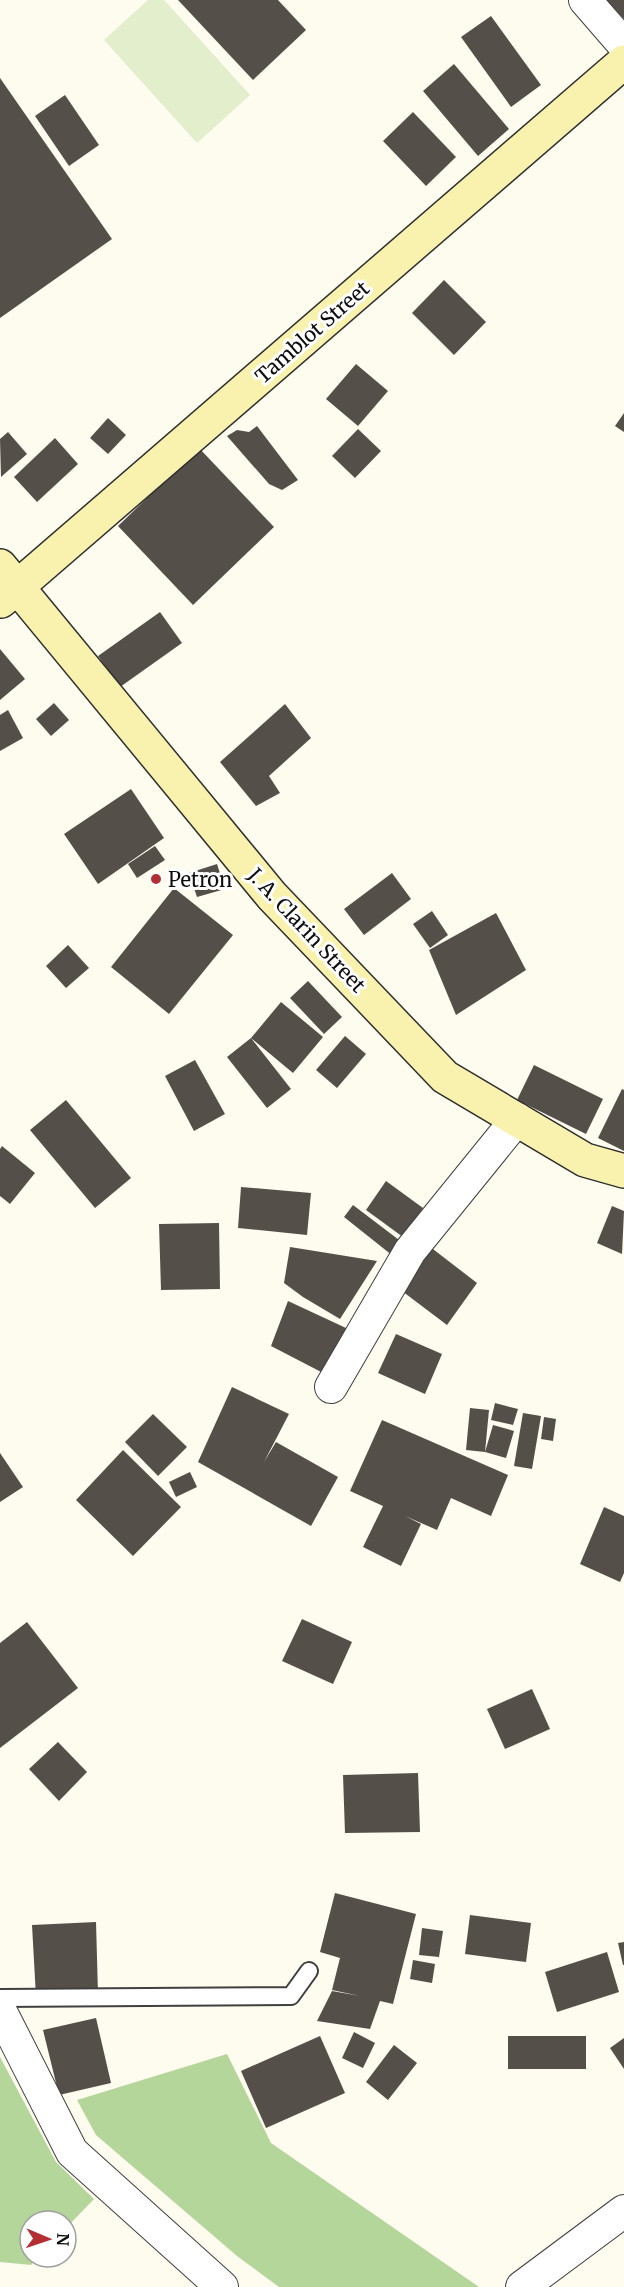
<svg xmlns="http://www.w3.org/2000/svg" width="624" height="2287" font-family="Merriweather,serif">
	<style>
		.forest { fill: #b5d69b }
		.pitch { fill: #e2eecc }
		.building { fill: #554f4a }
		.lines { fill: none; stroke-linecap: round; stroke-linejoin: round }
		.service-casing { stroke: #404040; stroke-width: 20 }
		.minor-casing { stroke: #404040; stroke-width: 34 }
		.secondary-casing { stroke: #2f2f2f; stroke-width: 36 }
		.service { stroke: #fff; stroke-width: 16 }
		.minor { stroke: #fff; stroke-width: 32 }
		.secondary { stroke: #f9f2ae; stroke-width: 33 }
		.poi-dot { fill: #b42f34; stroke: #fff; stroke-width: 2 }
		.labels { text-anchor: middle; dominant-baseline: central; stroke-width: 6; stroke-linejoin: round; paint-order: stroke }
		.street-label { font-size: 20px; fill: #0d0d0d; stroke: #fff }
		.poi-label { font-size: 20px; fill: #0d0d0d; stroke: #fff; text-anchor: start }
	</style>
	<rect width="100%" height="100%" fill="#fefbef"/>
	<!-- forest -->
	<path class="forest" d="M 227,2054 L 271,2143 L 479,2287 L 279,2287 L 237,2256 L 96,2135 L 77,2100 Z
		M 0,2057 L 56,2162 L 94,2199 L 66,2228 L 66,2221 L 30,2221 L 30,2257 L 38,2257 L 31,2265 L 0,2262 Z"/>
	<!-- pitch -->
	<path class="pitch" d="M 148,0 L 164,0 L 250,95 L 197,143 L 104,40 Z"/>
	<!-- building -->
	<path class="building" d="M 178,0 L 278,0 L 306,30 L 253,80 Z
		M 606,0 L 624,0 L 624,19 Z
		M 491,16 L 541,85 L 511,107 L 461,37 Z
		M 454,64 L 509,129 L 478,156 L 423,91 Z
		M 0,78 L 112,239 L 0,318 Z
		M 65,95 L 99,145 L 69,166 L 35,116 Z
		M 413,112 L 456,157 L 426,186 L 383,141 Z
		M 444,280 L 486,322 L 454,355 L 412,313 Z
		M 356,364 L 388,391 L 358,426 L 326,399 Z
		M 624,413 L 624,432 L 615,426 Z
		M 108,418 L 126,435 L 108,454 L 90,438 Z
		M 257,426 L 298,480 L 282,490 L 269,484 L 227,436 L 237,430 L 249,432 Z
		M 358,429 L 381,451 L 355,478 L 332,456 Z
		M 8,432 L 27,454 L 1,477 L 0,439 Z
		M 55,438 L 78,464 L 37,502 L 14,477 Z
		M 199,448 L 274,527 L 193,605 L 118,526 Z
		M 160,612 L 182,643 L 120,687 L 98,656 Z
		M 0,649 L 25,679 L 0,700 Z
		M 54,703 L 69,720 L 51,736 L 36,719 Z
		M 285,704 L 311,738 L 269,776 L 280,793 L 256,806 L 220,762 Z
		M 8,710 L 23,738 L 0,751 L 0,715 Z
		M 131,789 L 164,838 L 98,884 L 64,834 Z
		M 155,846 L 165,860 L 137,878 L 128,864 Z
		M 217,864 L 225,889 L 197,897 L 189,873 Z
		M 392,873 L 411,899 L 364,935 L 344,909 Z
		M 174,888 L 233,935 L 169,1014 L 111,967 Z
		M 432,911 L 448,935 L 430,948 L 413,924 Z
		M 496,913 L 526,970 L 456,1015 L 429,950 Z
		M 68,945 L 89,968 L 66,988 L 46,966 Z
		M 308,981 L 342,1017 L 324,1034 L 290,998 Z
		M 281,1002 L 323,1037 L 293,1073 L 251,1038 L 291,1089 L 267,1108 L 227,1057 L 251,1038 Z
		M 345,1036 L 366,1054 L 337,1088 L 316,1070 Z
		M 195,1060 L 225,1114 L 194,1131 L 165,1076 Z
		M 534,1065 L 603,1099 L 586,1134 L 517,1100 Z
		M 622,1089 L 624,1090 L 624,1151 L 598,1138 Z
		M 66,1100 L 131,1178 L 95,1208 L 30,1130 Z
		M 2,1146 L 35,1173 L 10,1204 L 0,1196 L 0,1149 Z
		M 386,1181 L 423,1208 L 403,1237 L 366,1210 Z
		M 241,1187 L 311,1193 L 307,1235 L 238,1228 Z
		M 353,1205 L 403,1243 L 393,1256 L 344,1217 Z
		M 612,1206 L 624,1211 L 622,1254 L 597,1243 Z
		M 219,1223 L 220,1289 L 161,1290 L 159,1224 Z
		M 429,1246 L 477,1283 L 447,1325 L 398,1288 Z
		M 290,1247 L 377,1261 L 340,1319 L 303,1297 L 284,1283 Z
		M 288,1301 L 346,1328 L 325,1374 L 271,1346 Z
		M 396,1334 L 442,1354 L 425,1394 L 378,1373 Z
		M 232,1387 L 289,1414 L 264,1462 L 276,1442 L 338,1477 L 311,1526 L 198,1462 Z
		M 495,1403 L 518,1409 L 513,1425 L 491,1420 Z
		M 470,1408 L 489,1410 L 485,1452 L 466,1450 Z
		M 523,1413 L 541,1416 L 532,1469 L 514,1466 Z
		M 153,1414 L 187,1447 L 158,1476 L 125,1442 Z
		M 544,1417 L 556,1419 L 553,1441 L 541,1439 Z
		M 382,1420 L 508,1475 L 491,1516 L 451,1498 L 437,1530 L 405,1516 L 421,1524 L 401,1566 L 363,1547 L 383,1506 L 350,1491 Z
		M 493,1425 L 514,1431 L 506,1458 L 485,1452 Z
		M 123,1450 L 181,1507 L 133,1556 L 76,1500 Z
		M 0,1453 L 23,1487 L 0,1502 Z
		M 190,1472 L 197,1487 L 176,1497 L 169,1482 Z
		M 604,1507 L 624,1516 L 624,1573 L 620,1582 L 580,1564 Z
		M 302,1619 L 352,1642 L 333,1684 L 282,1661 Z
		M 27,1622 L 78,1688 L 0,1748 L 0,1643 Z
		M 532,1689 L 550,1729 L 505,1749 L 487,1709 Z
		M 58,1742 L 87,1772 L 59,1801 L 29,1769 Z
		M 418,1773 L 420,1832 L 345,1833 L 343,1775 Z
		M 335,1893 L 416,1914 L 393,2004 L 380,2001 L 370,2029 L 317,2021 L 332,1991 L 360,1996 L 332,1990 L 340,1958 L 320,1952 Z
		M 470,1915 L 531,1923 L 526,1962 L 465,1954 Z
		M 96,1922 L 98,1994 L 36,1997 L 32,1925 Z
		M 422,1928 L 443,1931 L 439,1957 L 419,1955 Z
		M 624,1942 L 624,1965 L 623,1965 L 618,1943 Z
		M 607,1952 L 619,1992 L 557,2012 L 545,1972 Z
		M 413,1960 L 435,1964 L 432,1983 L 410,1979 Z
		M 96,2018 L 111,2083 L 59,2095 L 43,2030 Z
		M 354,2032 L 375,2043 L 363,2068 L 342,2058 Z
		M 320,2036 L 345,2093 L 266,2128 L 241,2071 Z
		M 508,2036 L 586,2036 L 586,2069 L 508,2069 Z
		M 624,2038 L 624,2069 L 610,2048 Z
		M 394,2045 L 417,2063 L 388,2100 L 366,2082 Z"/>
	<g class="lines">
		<defs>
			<path id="service" d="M 0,1998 L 291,1996 L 309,1971"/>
			<path id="minor" d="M 585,0 L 624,45
				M 331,1387 L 410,1251 L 517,1119
				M 0,2010 L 72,2152 L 222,2287
				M 522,2287 L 624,2211"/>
			<path id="secondary" d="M 0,566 L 272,896 L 445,1077 L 585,1160 L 624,1171
				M 1,601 L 624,62"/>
		</defs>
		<!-- service casing -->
		<use href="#service" class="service-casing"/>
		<!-- minor casing -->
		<use href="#minor" class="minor-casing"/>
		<!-- secondary casing -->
		<use href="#secondary" class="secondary-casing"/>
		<!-- service -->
		<use href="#service" class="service"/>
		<!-- minor -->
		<use href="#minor" class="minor"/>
		<!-- secondary -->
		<use href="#secondary" class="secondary"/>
	</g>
	<!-- markers -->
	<circle class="poi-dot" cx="156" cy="879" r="6"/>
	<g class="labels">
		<!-- street labels -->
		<g class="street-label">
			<text transform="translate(312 332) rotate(-41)">Tamblot Street</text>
			<text transform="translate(307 930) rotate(47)">J. A. Clarin Street</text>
		</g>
		<!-- poi labels -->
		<g class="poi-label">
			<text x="168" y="879">Petron</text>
		</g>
	</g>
	<!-- north arrow -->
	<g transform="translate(48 2239) rotate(92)"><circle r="28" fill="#ffffff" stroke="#9e9e9e" stroke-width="1.5"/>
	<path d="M0-4.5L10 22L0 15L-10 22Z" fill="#b42f34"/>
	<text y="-9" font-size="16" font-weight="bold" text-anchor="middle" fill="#0d0d0d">N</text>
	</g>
</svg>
